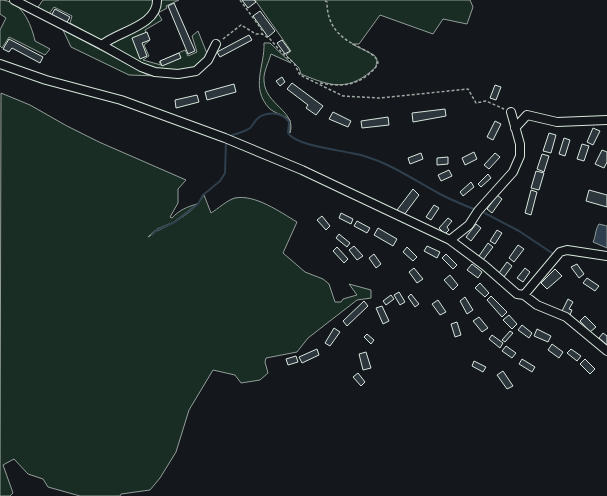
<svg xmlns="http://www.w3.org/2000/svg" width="607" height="496" font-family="'Zilla Slab',serif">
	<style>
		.green { fill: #1a2d24; stroke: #939e99 }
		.water { fill: #2f3f4d; stroke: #939e99 }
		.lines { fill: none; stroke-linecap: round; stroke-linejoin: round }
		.stream { stroke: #2f3f4d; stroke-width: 2 }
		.building { fill: #2c363c; stroke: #d8e6dc }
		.minor-casing { stroke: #d8e6dc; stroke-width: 10 }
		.path { stroke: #9da8a2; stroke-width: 1.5; stroke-dasharray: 3 2; stroke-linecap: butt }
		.minor { stroke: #14181c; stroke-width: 8 }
	</style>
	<rect width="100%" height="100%" fill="#14181c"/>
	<!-- green -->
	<path class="green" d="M 0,0 C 21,0 31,23 35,41 L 50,49 L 45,55 L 9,37 L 2,48 L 0,46 L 0,30 L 6,18 L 0,14 Z
		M 43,0 L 154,0 C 149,25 119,30 101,40 L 70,23 L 72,16 L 54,7 L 49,14 L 38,7 Z
		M 158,0 L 179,0 L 166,6 L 167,8 L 158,13 L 162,20 L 145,30 L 149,41 L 144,45 L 149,56 L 143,60 L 161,65 L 159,62 L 185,50 L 188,56 L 197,52 L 192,36 L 198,31 L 208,56 L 203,63 L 188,71 L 150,69 L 117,50 L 110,44 L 148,21 Z
		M 255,0 L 470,0 L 473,7 L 467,24 L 443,19 L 433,34 L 380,15 L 359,44 L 352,44 L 374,55 L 377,59 L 376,67 C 349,92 332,87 301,74 L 299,68 L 286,55 L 291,51 Z
		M 63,30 L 146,74 L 159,76 L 129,75 L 71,47 Z
		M 264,43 L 270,43 L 291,63 L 271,54 C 269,62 263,72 264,81 C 265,105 297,111 290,133 L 290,120 C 283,114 275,114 269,108 C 250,87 265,66 264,43 Z
		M 1,93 L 30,105 L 67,126 L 99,142 L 186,180 L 178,189 L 178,203 L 170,217 L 172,218 C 179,210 187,207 197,204 L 174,222 L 157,229 L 148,237 C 152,235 155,231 159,230 C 176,222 194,212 204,195 L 211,213 C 218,209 227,200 235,198 C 255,194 280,212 297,222 L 283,253 L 305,272 L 323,279 L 329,284 L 335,302 L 341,302 L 343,299 L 357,295 L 349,284 L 371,290 L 371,298 L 357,300 L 308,338 L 297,352 L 266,358 L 265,362 L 268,373 L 260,380 L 241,383 L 235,375 L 213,370 L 189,410 L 176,452 L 160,478 L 150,490 L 121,494 L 120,496 L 80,496 L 48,487 L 43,479 L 28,474 L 14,459 L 3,465 L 13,493 L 10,496 L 0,496 Z"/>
	<!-- water -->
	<path class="water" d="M 599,224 L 607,226 L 607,248 L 593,242 C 596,236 595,230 599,224 Z"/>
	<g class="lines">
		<!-- stream -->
		<path class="stream" d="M 229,136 C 235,134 245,132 250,128 C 252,126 254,123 256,120 C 264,111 282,111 289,122 L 288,133 C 295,145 337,150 351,153 C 385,159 410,178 440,194 C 451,200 464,205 476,210
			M 481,211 L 519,231 L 555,255
			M 152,235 L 157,230 L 175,222 L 198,204 L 203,195 L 220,181 L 225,173 L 226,142"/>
	</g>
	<!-- building -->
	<path class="building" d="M 242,0 L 254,0 L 256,2 L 248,8 Z
		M 174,3 L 195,51 L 188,54 L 168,6 Z
		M 55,9 L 70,17 L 66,24 L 51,16 Z
		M 260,11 L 275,31 L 268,37 L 253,16 Z
		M 147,32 L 150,40 L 142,43 L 147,56 L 140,59 L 132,38 Z
		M 249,35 L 252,40 L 220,57 L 217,52 Z
		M 9,39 L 43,57 L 40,63 L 12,48 L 9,52 L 3,49 Z
		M 282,40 L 290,51 L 285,54 L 277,43 Z
		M 179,53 L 181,58 L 162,66 L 160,61 Z
		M 282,77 L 285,82 L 280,86 L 276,81 Z
		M 292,83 L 323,106 L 316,115 L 306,108 L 308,105 L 287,89 Z
		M 234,84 L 236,92 L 207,100 L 205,92 Z
		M 495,85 L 501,87 L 496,100 L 490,98 Z
		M 197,95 L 199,102 L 176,108 L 175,100 Z
		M 445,109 L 446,116 L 413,122 L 412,113 Z
		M 333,112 L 351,121 L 348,127 L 329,119 Z
		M 388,117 L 389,125 L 362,128 L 361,121 Z
		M 495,121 L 501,124 L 493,140 L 487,137 Z
		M 593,128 L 600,131 L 593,145 L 587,142 Z
		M 549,133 L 556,135 L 551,153 L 543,151 Z
		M 564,138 L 570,140 L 565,156 L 559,154 Z
		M 582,144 L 589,146 L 584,161 L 577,159 Z
		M 602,150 L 607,152 L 607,162 L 604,168 L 595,164 Z
		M 474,152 L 477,159 L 465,165 L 462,158 Z
		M 421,153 L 423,159 L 410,164 L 408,158 Z
		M 495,153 L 500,157 L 489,169 L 484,165 Z
		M 542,154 L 549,156 L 544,172 L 537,169 Z
		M 448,157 L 448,164 L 437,165 L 437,158 Z
		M 449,170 L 452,176 L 441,181 L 438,175 Z
		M 536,171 L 544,173 L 539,190 L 531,188 Z
		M 488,174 L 491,178 L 481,187 L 478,184 Z
		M 471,182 L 474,187 L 463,196 L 460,192 Z
		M 413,189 L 419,195 L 404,215 L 397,210 Z
		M 531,190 L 537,192 L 531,215 L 525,213 Z
		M 589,190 L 607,195 L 607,207 L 586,201 Z
		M 497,195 L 502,199 L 492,213 L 487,209 Z
		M 434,205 L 439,208 L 431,220 L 426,217 Z
		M 341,213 L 353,219 L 351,224 L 339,218 Z
		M 322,216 L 330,226 L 326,230 L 317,220 Z
		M 448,218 L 452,221 L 447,227 L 449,230 L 445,234 L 439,228 Z
		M 357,221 L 370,228 L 367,233 L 354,226 Z
		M 476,224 L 481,228 L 471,241 L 466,237 Z
		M 378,228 L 397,239 L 393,246 L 374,235 Z
		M 497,230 L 502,233 L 495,244 L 490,241 Z
		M 339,234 L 350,243 L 347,247 L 336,238 Z
		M 488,243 L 493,247 L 483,260 L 479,256 Z
		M 518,245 L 524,249 L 514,262 L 509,258 Z
		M 354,246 L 363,256 L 357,260 L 349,250 Z
		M 427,246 L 440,252 L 437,258 L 424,251 Z
		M 337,247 L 348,259 L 344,263 L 333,251 Z
		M 407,247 L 417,257 L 413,261 L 403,252 Z
		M 374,254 L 381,264 L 376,268 L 369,258 Z
		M 446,254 L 457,265 L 453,269 L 442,258 Z
		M 507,262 L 512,266 L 504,277 L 499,273 Z
		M 472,264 L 482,272 L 478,278 L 467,270 Z
		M 577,264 L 584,274 L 579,278 L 571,267 Z
		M 414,268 L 423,279 L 417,283 L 409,272 Z
		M 525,268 L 530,272 L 523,282 L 517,278 Z
		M 555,269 L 562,276 L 547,289 L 541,283 Z
		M 450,275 L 458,285 L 453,290 L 444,280 Z
		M 587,278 L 599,286 L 595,291 L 583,283 Z
		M 480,283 L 489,293 L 485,297 L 475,288 Z
		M 399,292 L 405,302 L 400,305 L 394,295 Z
		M 411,294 L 419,304 L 415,307 L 408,297 Z
		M 391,295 L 394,299 L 386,305 L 383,301 Z
		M 491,296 L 507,312 L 502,317 L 487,300 Z
		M 465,297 L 473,310 L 467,314 L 460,301 Z
		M 568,299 L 573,302 L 569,309 L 572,310 L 570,315 L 562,311 Z
		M 438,300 L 446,312 L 440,315 L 432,304 Z
		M 364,301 L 368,306 L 347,326 L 343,321 Z
		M 382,306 L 389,321 L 383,324 L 376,308 Z
		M 509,315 L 517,324 L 512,329 L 503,320 Z
		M 585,316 L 596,327 L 590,332 L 580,321 Z
		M 479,317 L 488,328 L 482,332 L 473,321 Z
		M 457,322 L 461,335 L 455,337 L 451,324 Z
		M 522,325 L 532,333 L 529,338 L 518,330 Z
		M 334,328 L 340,332 L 330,346 L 325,343 Z
		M 537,329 L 551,336 L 548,342 L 534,336 Z
		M 510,331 L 513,333 L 505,342 L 502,340 Z
		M 603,333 L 607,336 L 607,345 L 599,338 Z
		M 367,334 L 374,340 L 371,344 L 364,337 Z
		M 492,335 L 503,343 L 500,348 L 489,339 Z
		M 552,344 L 563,352 L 559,358 L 548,350 Z
		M 506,346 L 516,353 L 512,358 L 502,351 Z
		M 317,349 L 319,355 L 302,363 L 299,357 Z
		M 571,349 L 581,356 L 577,361 L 567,353 Z
		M 366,352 L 371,368 L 363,370 L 359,354 Z
		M 296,356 L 298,362 L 288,365 L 286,359 Z
		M 522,359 L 535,367 L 532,372 L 519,364 Z
		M 585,359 L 595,369 L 590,374 L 580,364 Z
		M 474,361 L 486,367 L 483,372 L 472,366 Z
		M 503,371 L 513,386 L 507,389 L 497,375 Z
		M 358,373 L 365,382 L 361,386 L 353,377 Z"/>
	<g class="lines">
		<defs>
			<path id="minor" d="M 14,0 L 102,45 L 141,67 L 155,72 L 178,74 L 196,71 L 208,60 L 216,44
				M 102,45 C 116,32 158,26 157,0
				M 0,64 L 46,80 L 121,100 L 225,138 L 302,170 L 450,240 L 485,266 L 517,294 L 524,295 L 537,305 L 566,317 L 607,351
				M 515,128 L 527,115 L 557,122 L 607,120
				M 450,240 L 469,225 L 478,211 L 513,172 L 520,156 L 520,144 L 511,112
				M 524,295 L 560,252 L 567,250 L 607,256"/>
		</defs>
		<!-- minor casing -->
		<use href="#minor" class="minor-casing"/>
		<!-- path -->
		<path class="path" d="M 240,0 L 262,30 L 262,34
			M 223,39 L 241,25 L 256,34 L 262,34 L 270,39 L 282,53 L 294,63 L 300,75 L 343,96 L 379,98 L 468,89 L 476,103 L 486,101 L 504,109
			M 320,83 C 338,86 352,87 368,75 C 372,71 376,68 378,63 C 375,45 327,48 327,2 L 324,0"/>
		<!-- minor -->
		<use href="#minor" class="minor"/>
	</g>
</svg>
